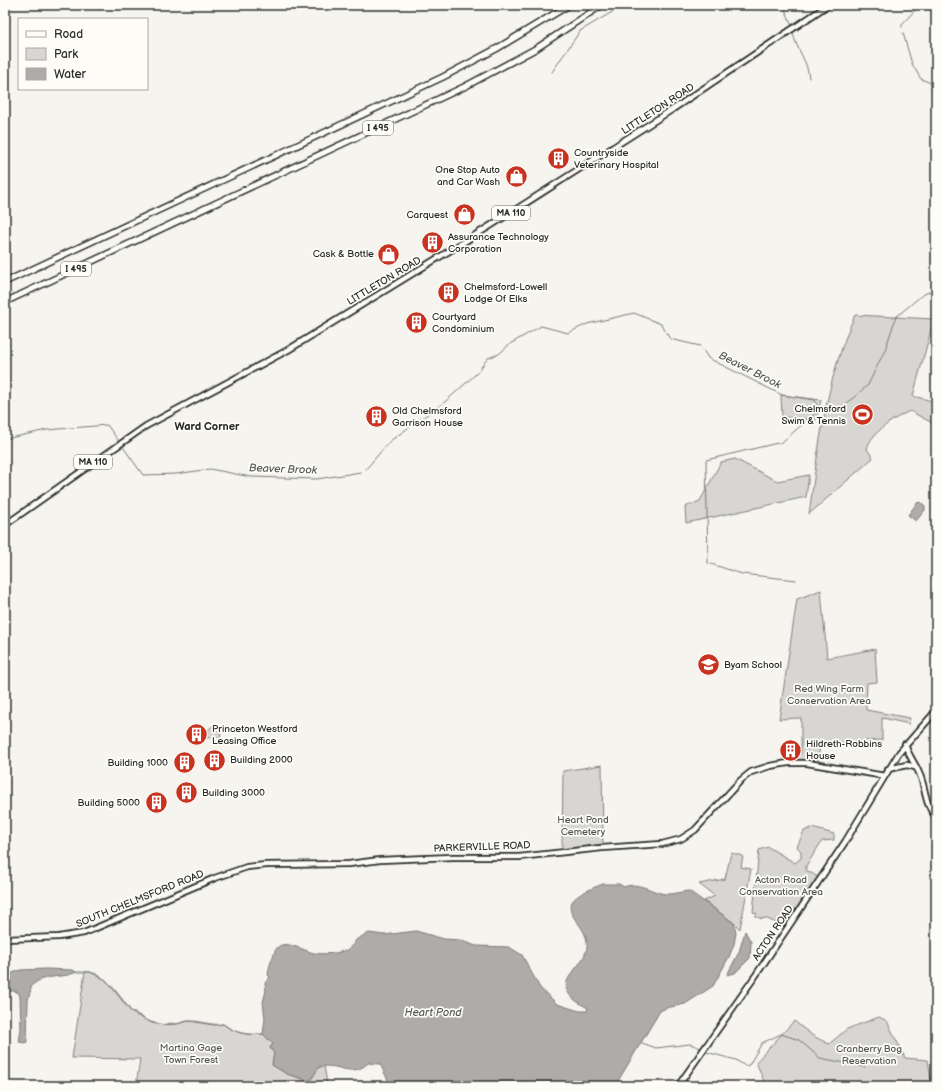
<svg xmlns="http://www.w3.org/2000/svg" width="941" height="1091" font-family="'Balsamiq Sans',sans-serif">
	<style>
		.green { fill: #d7d6d2; stroke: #81807e }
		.water { fill: #adaca9; stroke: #797877 }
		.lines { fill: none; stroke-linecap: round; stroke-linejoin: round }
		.stream { stroke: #797877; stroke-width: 1 }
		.major-casing { stroke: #2b2b2b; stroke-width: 8 }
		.highway-casing { stroke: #2b2b2b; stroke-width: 8 }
		.major { stroke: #fdfcf7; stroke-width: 4.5 }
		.highway { stroke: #fdfcf7; stroke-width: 5 }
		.labels { text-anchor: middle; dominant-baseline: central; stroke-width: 3.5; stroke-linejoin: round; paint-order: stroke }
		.shield { fill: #fdfcf7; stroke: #6a6a68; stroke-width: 1 }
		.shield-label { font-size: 9px; font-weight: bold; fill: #2b2b2b }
		.street-label { font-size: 10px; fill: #2b2b2b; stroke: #fdfcf7 }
		.poi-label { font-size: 10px; fill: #2b2b2b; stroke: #fdfcf7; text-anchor: start }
		.park-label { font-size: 10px; fill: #565655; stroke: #fdfcf7 }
		.water-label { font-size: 11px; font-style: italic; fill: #585857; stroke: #fdfcf7 }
		.neighbourhood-label { font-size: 11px; font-weight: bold; fill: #2b2b2b; stroke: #fdfcf7 }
	</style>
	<rect width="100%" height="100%" fill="#f5f4ef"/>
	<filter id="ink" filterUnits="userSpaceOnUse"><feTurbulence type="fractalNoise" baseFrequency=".025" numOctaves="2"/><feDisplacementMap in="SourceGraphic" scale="8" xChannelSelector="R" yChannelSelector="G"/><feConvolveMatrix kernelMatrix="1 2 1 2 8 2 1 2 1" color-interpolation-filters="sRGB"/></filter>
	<g filter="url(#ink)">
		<!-- green -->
		<path class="green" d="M 855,315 L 934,319 L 913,396 L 936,402 L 936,425 L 910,411 C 896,417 870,433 867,449 L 873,458 L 809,514 C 819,444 826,379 855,315 Z
			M 781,395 L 821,400 L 816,420 L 782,417 Z
			M 735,459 L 777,481 L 809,475 L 806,497 L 686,523 L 685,507 L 700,501 L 721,462 Z
			M 821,590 L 827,658 L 875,649 L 877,682 L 867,683 L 866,710 L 910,718 L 909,724 L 882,718 L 882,740 L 820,744 L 818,762 L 795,759 L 795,755 L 801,753 L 801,718 L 779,719 L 797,599 Z
			M 212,726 L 220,731 L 221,737 L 205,738 L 206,733 Z
			M 602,765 L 603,844 L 562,849 L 563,771 Z
			M 812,828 L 834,834 L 834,840 L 822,841 L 806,866 L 806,870 L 818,877 L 785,927 L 765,918 L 762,919 L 755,916 L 757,914 L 753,912 L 759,850 L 768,847 L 795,863 L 801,858 L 801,851 L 797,847 L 804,831 Z
			M 731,853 L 743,856 L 741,867 L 751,869 L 740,929 L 734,923 L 704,901 L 715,896 L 699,884 L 725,879 Z
			M 85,972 C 105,970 121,999 132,1012 C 139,1014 144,1020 151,1022 C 160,1025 168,1025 176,1024 C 180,1024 184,1021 188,1021 C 200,1020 211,1026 223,1024 C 237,1034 246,1035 263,1034 L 273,1044 L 270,1047 L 274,1053 L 272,1065 L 287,1074 L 304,1079 L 309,1082 L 319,1067 L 324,1066 L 327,1083 L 320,1086 L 136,1086 L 140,1059 L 72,1058 Z
			M 879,1017 L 887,1021 L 905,1058 L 928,1060 L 932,1086 L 808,1086 L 801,1084 L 797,1086 L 766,1086 L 756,1062 L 794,1021 L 813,1036 L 829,1044 L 847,1029 Z"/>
		<!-- water -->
		<path class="water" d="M 921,502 L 925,506 L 925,510 L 916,521 L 908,515 L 917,503 Z
			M 603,884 L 619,884 L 624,887 C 640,880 654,895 670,894 C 676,894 682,891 689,891 L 734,923 L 736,933 L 734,944 L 729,957 L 713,986 L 685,1004 L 666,1008 L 660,1011 L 615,1086 L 391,1086 L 380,1064 L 368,1063 C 351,1079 338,1062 319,1067 L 309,1083 L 303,1079 L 287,1074 L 272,1065 L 274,1053 L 270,1048 L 273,1044 L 263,1034 L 265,1019 L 263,1002 L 266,991 L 265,983 L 270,977 L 268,975 C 269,966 271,961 274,954 C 279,935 301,950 314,953 C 326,955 337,953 348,950 L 357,939 L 369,933 L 384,935 L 416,931 L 444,939 L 460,940 L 476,946 L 509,947 L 522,955 L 540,988 L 557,1004 L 579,1011 L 587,1011 L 588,1008 C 541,984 584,972 587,947 C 590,918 538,908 603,884 Z
			M 745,931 L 751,942 L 750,958 L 735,973 L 727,975 L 739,952 Z
			M 46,969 L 73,970 L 76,972 C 65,979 46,973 32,985 L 28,1000 L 27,1041 L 26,1043 L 19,1042 L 21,1029 L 20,997 L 19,993 L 14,991 L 5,991 L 5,976 L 20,970 Z"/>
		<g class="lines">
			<!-- stream -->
			<path class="stream" d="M 785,5 L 785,9 L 792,26
				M 902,27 L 902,24 L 920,5
				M 793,33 C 796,49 808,61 809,78
				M 903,33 L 912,64 L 921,79 L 936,85
				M 552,72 L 580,31 L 624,5
				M 703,350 L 708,358 L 782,395 L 815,400 L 818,411 L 825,412 L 845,405 L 868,385 L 885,350 L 896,317 L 921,296 L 936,288
				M 5,439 L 47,430 L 107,425 L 118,440
				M 123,447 L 143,475 L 176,474 L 210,469 L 251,477 L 317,479 L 361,472
				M 366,469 L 390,441 L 446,401 L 476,374 L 488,358 L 499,354 L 510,344 L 541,326 L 568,333 L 587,324 L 634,313 L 661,324 L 670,339 L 700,346
				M 796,580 L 742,574 L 708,563 L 706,460 L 782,442 L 818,411
				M 76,972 L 90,972 L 106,980 L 132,1013 L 152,1023 L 163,1025 L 170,1023 L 176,1024 L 189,1021 L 214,1025 L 223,1024 C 237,1034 246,1035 263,1034
				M 642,1043 L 656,1048 L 690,1044 L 701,1048
				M 706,1052 L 736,1060 L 745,1066 L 749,1065 L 762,1043 L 781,1034 L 799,1040 L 820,1058 L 865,1067"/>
			<defs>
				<path id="major" d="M 5,525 L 146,426 L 288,350 L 490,226 L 673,109 L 828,5
					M 905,744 C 908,755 915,763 919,773 C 926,787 924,804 936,817
					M 888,769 L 907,765 L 915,767
					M 5,939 L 59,937 L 84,933 L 215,878 L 247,867 L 266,865 L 349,864 L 380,860 L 452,857 L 519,857 L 602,848 L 662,844 L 681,839 L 695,830 L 741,780 L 751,772 L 770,766 L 788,763 L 807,763 L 885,776
					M 678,1086 L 756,975 L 845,842 L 899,753 L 936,711"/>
				<path id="highway" d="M 5,282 L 443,77 L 496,49 L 569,5
					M 5,302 L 466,86 L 537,48 L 602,5"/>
			</defs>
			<!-- major casing -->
			<use href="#major" class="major-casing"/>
			<!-- highway casing -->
			<use href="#highway" class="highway-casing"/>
			<!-- major -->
			<use href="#major" class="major"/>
			<!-- highway -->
			<use href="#highway" class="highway"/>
		</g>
	</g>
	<!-- icons -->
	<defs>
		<symbol id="building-disc" viewBox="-11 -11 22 22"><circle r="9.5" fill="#c8321e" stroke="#fdfcf7"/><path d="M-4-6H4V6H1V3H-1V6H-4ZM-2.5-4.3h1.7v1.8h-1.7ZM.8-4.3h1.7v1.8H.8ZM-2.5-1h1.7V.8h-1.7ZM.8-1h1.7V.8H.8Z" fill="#fff"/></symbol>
		<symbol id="shop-disc" viewBox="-11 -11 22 22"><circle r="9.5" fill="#c8321e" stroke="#fdfcf7"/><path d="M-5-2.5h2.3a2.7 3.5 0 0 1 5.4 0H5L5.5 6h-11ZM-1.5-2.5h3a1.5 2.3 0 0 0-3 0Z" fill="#fff"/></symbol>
		<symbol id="stadium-disc" viewBox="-11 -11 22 22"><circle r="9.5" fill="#c8321e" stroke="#fdfcf7"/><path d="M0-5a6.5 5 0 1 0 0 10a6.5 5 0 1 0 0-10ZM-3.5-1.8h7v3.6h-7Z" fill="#fff"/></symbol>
		<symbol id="school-disc" viewBox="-11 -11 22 22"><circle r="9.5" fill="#c8321e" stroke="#fdfcf7"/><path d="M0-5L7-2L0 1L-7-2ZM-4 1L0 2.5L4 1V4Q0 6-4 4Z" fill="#fff"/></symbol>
	</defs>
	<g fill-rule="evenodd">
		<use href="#building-disc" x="546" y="146" width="25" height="25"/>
		<use href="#shop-disc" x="504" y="164" width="25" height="25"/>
		<use href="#shop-disc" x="452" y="202" width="25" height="25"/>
		<use href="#building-disc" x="420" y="230" width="25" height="25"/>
		<use href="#shop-disc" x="376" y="242" width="25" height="25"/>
		<use href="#building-disc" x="436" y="280" width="25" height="25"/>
		<use href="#building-disc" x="404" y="310" width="25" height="25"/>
		<use href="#stadium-disc" x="850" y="402" width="25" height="25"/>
		<use href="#building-disc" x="364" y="404" width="25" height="25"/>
		<use href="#school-disc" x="696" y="652" width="25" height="25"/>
		<use href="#building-disc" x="184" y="722" width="25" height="25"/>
		<use href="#building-disc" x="778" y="738" width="25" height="25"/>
		<use href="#building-disc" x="202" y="748" width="25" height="25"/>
		<use href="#building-disc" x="172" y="750" width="25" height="25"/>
		<use href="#building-disc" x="174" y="780" width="25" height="25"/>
		<use href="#building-disc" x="144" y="790" width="25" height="25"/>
	</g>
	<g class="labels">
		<!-- shield labels -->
		<g class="shield">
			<rect x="363" y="121" width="30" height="14" rx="3"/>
			<rect x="492" y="206" width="38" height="14" rx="3"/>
			<rect x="61" y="262" width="30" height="14" rx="3"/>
			<rect x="74" y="455" width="38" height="14" rx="3"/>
		</g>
		<g class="shield-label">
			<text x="378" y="128">I 495</text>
			<text x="511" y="213">MA 110</text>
			<text x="76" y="269">I 495</text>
			<text x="93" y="462">MA 110</text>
		</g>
		<!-- street labels -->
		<g class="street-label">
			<text transform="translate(658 109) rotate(-33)">LITTLETON ROAD</text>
			<text transform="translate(384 281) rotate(-31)">LITTLETON ROAD</text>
			<text transform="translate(482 847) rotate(-2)">PARKERVILLE ROAD</text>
			<text transform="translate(140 899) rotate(-22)">SOUTH CHELMSFORD ROAD</text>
			<text transform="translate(773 933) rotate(-56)">ACTON ROAD</text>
		</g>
		<!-- poi labels -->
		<g class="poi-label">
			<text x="574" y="153">Countryside<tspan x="574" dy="12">Veterinary Hospital</tspan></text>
			<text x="500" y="170" text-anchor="end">One Stop Auto<tspan x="500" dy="12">and Car Wash</tspan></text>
			<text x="448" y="215" text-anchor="end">Carquest</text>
			<text x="448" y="237">Assurance Technology<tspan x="448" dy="12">Corporation</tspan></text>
			<text x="374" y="254" text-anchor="end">Cask &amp; Bottle</text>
			<text x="464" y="287">Chelmsford-Lowell<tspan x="464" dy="12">Lodge Of Elks</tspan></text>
			<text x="432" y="317">Courtyard<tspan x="432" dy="12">Condominium</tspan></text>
			<text x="846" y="409" text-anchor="end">Chelmsford<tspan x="846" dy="12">Swim &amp; Tennis</tspan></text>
			<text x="392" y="411">Old Chelmsford<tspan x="392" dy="12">Garrison House</tspan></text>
			<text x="724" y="665">Byam School</text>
			<text x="212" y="729">Princeton Westford<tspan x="212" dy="12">Leasing Office</tspan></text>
			<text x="806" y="744">Hildreth-Robbins<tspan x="806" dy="12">House</tspan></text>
			<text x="230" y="760">Building 2000</text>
			<text x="168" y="763" text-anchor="end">Building 1000</text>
			<text x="202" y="793">Building 3000</text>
			<text x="140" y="803" text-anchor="end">Building 5000</text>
		</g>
		<!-- park labels -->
		<g class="park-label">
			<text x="829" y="689">Red Wing Farm<tspan x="829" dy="12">Conservation Area</tspan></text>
			<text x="583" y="820">Heart Pond<tspan x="583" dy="12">Cemetery</tspan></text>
			<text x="781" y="880">Acton Road<tspan x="781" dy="12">Conservation Area</tspan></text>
			<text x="191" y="1048">Martina Gage<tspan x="191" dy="12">Town Forest</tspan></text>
			<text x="869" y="1049">Cranberry Bog<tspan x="869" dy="12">Reservation</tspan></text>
		</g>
		<!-- water labels -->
		<g class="water-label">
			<text transform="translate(750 370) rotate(27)">Beaver Brook</text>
			<text transform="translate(283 469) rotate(2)">Beaver Brook</text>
			<text x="433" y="1012">Heart Pond</text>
		</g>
		<!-- neighbourhood labels -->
		<g class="neighbourhood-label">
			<text x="207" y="426">Ward Corner</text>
		</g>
	</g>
	<!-- margin -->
	<rect width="941" height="1091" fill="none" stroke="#fdfcf7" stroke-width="20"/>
	<rect x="10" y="10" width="921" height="1071" fill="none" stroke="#2b2b2b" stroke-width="1.5" filter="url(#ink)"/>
	<!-- legend -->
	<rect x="18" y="18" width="130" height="72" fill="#fdfcf7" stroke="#a9a8a5"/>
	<rect x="26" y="31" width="20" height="6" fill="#fdfcf7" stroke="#a9a8a5"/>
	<text x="54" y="38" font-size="12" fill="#2b2b2b">Road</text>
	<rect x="26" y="48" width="20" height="12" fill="#d7d6d2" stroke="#a9a8a5"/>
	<text x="54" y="58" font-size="12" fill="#2b2b2b">Park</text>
	<rect x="26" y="68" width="20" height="12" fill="#adaca9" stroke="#a9a8a5"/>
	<text x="54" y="78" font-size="12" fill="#2b2b2b">Water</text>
</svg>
